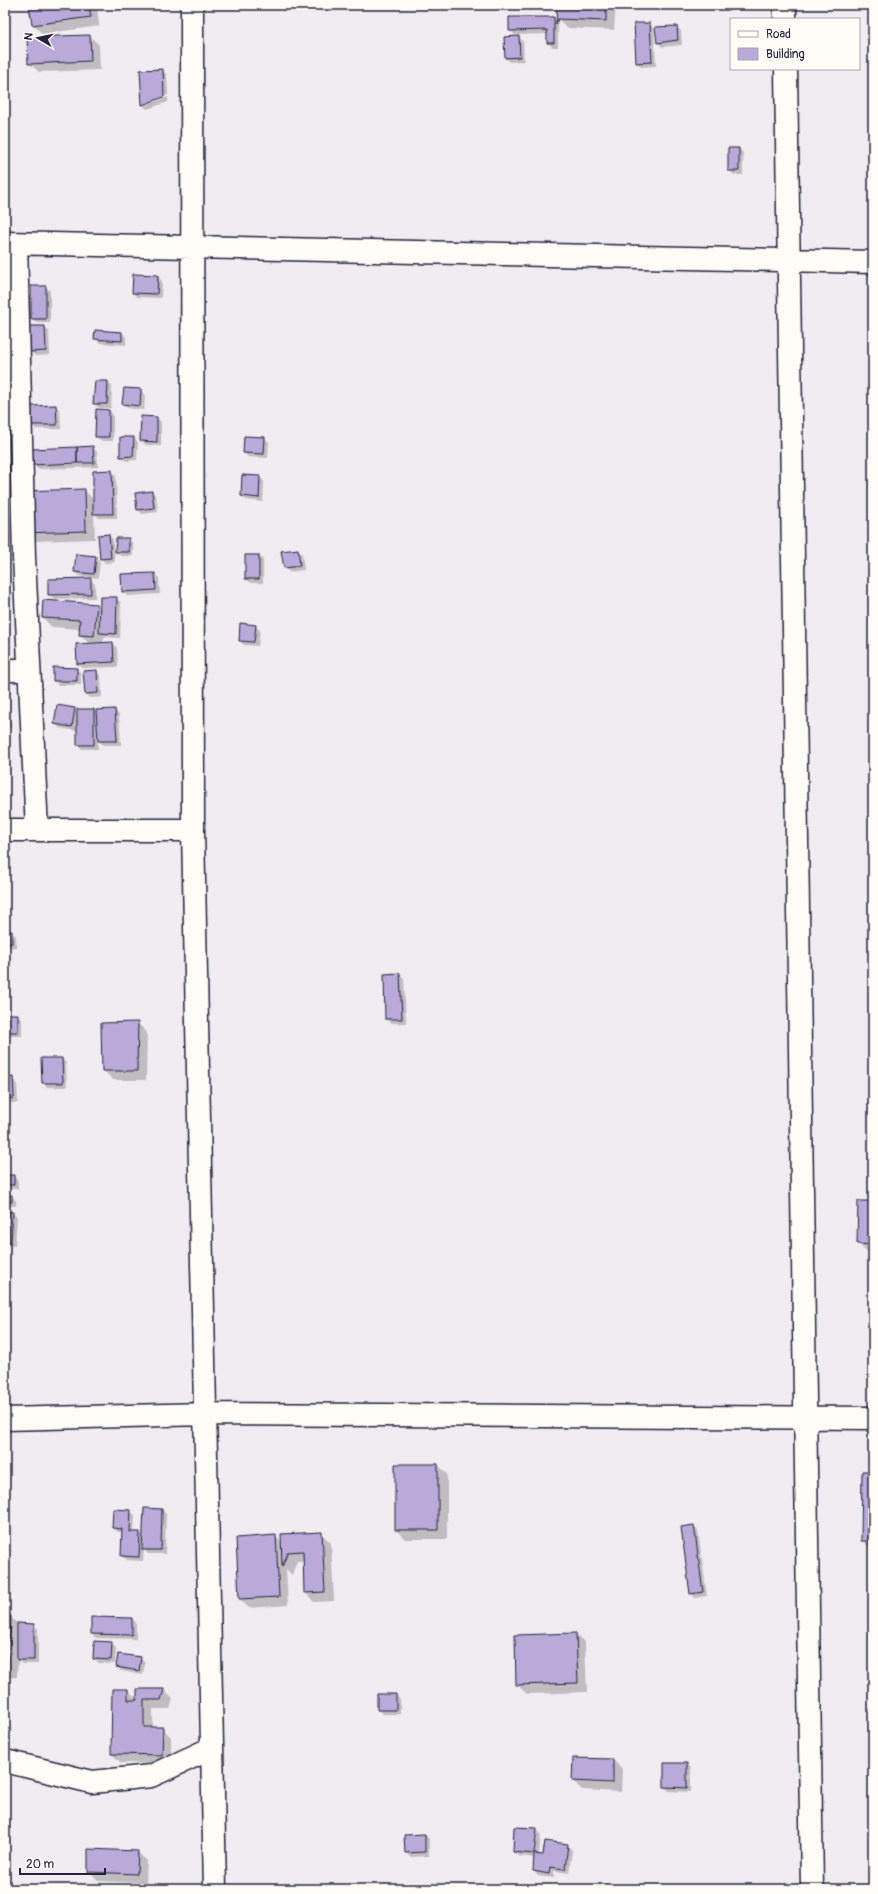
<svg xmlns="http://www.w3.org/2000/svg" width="878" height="1894" font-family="Pangolin,sans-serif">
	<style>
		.shadow { fill: #0003 }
		.building { fill: #baaada; stroke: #22223b }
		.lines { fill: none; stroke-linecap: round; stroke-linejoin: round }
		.minor-casing { stroke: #22223b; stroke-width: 25 }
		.minor { stroke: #fdfcf7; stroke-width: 22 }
	</style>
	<rect width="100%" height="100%" fill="#f0ecf1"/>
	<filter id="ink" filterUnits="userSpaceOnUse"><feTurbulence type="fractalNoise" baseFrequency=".025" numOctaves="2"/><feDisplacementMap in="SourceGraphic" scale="8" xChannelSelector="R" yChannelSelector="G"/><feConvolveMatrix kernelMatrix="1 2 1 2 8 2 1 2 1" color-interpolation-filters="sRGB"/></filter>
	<g filter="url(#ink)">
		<!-- shadow -->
		<path class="shadow" d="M 30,5 L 97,5 L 99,26 L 42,34 L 33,24 Z
			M 558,5 L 616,5 L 614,30 L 567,28 L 558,19 Z
			M 554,18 L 558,23 L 558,47 L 552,47 L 548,42 L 548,34 L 515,35 L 510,30 Z
			M 649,24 L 654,28 L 656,66 L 641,67 L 637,62 Z
			M 677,27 L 681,31 L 682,45 L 662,47 L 658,42 Z
			M 90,36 L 99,45 L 100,70 L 39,72 L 29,63 Z
			M 519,37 L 523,42 L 524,61 L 510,62 L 506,58 Z
			M 162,70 L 167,75 L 168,95 L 145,103 L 145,105 L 168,97 L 168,102 L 147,109 L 143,105 L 141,71 Z
			M 739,149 L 743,153 L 743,175 L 734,175 L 729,170 Z
			M 157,276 L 162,281 L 161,298 L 137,297 L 133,293 Z
			M 46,287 L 50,291 L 50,323 L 37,323 L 32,319 Z
			M 5,317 L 9,321 L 11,345 L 5,345 Z
			M 45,327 L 49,331 L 50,355 L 35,356 L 31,351 Z
			M 96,331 L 122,333 L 126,337 L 126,345 L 100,343 L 95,338 Z
			M 108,382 L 112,386 L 111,408 L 99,408 L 94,403 Z
			M 141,390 L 145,394 L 144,410 L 128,408 L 123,404 Z
			M 56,406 L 60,411 L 61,429 L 36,429 L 32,425 Z
			M 109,410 L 113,415 L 113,441 L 101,441 L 96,436 Z
			M 157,418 L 161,422 L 161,446 L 146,445 L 141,441 Z
			M 5,425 L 13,433 L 14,480 L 5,480 Z
			M 133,438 L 138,442 L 137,460 L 126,461 L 121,456 Z
			M 265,438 L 269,442 L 268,458 L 248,457 L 244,453 Z
			M 93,447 L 97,452 L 98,467 L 38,469 L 34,465 Z
			M 112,471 L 116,476 L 117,518 L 99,518 L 94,513 L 95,539 L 34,541 L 24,532 L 84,490 L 94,500 Z
			M 243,476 L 260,477 L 264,482 L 263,502 L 246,500 L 242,496 Z
			M 152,492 L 156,496 L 158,512 L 142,514 L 138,509 Z
			M 108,535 L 113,539 L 115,562 L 105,563 L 101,558 Z
			M 129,539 L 133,544 L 133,556 L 121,556 L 116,551 Z
			M 298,550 L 302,554 L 304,570 L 289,572 L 285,568 Z
			M 246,556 L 259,556 L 263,560 L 263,583 L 251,583 L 246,579 Z
			M 95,557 L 100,561 L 98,578 L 80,576 L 75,572 Z
			M 155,574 L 159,578 L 160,594 L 127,596 L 123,591 Z
			M 90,579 L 95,584 L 95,598 L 54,599 L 49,594 Z
			M 116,598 L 121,603 L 120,638 L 104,637 L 103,644 L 113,643 L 117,648 L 118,667 L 83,668 L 78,664 L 77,645 L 90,644 L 80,635 L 80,629 L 52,627 L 43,618 L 96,604 L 100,609 Z
			M 255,626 L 260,630 L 258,646 L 244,645 L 240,641 Z
			M 76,669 L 81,673 L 81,685 L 58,685 L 54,680 Z
			M 96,671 L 101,676 L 102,697 L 90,698 L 86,694 L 85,672 Z
			M 75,709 L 78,713 L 94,710 L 97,713 L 115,710 L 119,715 L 121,745 L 103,745 L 98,740 L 98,749 L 82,749 L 78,745 L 78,731 L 59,728 L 55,723 Z
			M 5,716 L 11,721 L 11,728 L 5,728 Z
			M 5,737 L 10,743 L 5,797 Z
			M 5,932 L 11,932 L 16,936 L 16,947 L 5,948 Z
			M 400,974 L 404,979 L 406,1023 L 391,1023 L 386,1019 Z
			M 5,1015 L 17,1015 L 22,1020 L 22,1036 L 5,1036 Z
			M 137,1023 L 147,1032 L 146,1080 L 113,1080 L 103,1070 Z
			M 62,1059 L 66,1063 L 67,1087 L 47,1087 L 43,1083 Z
			M 5,1074 L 5,1079 L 13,1078 L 17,1083 L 18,1103 L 5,1103 Z
			M 5,1176 L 14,1176 L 18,1181 L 18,1189 L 5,1189 Z
			M 5,1196 L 12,1196 L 16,1201 L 16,1206 L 5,1206 Z
			M 873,1202 L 873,1253 L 868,1253 L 858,1244 Z
			M 5,1212 L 13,1213 L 17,1217 L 15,1246 L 5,1245 Z
			M 438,1465 L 447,1474 L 447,1539 L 405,1539 L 396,1530 Z
			M 873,1472 L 873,1549 L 871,1549 L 862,1540 Z
			M 162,1510 L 166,1514 L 165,1554 L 148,1554 L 144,1549 L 143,1561 L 127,1560 L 122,1556 L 123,1532 L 118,1532 L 113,1528 L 130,1511 L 135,1515 L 134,1533 L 140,1533 L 144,1538 Z
			M 694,1526 L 698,1531 L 707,1596 L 695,1598 L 691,1593 Z
			M 321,1533 L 331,1543 L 334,1601 L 314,1602 L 305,1592 L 304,1561 L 297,1561 L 292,1575 L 286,1569 L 288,1605 L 249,1608 L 240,1599 L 275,1536 L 282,1543 Z
			M 10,1617 L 18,1624 L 34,1625 L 38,1629 L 38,1664 L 22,1664 L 18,1660 L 17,1677 L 5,1678 L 5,1618 Z
			M 132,1619 L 136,1623 L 136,1639 L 96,1638 L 92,1634 Z
			M 576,1634 L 585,1643 L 587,1692 L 527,1694 L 517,1685 Z
			M 111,1643 L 116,1648 L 115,1664 L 99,1663 L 94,1659 Z
			M 140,1658 L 145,1663 L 143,1675 L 121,1671 L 117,1667 Z
			M 128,1690 L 138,1700 L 138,1690 L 164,1690 L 173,1699 L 170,1709 L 153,1709 L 153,1728 L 162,1728 L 171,1737 L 171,1764 L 121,1763 L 112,1754 Z
			M 396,1695 L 400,1699 L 400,1714 L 383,1714 L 378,1710 Z
			M 574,1759 L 613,1760 L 622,1769 L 621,1792 L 582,1790 L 573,1781 Z
			M 687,1764 L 691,1768 L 691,1792 L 669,1791 L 665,1787 Z
			M 536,1829 L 541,1834 L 539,1855 L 544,1856 L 567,1845 L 572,1850 L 569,1873 L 554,1871 L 554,1878 L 538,1876 L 534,1871 L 535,1858 L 518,1856 L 514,1852 Z
			M 425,1835 L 429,1839 L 429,1856 L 410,1857 L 406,1853 Z
			M 137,1852 L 147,1861 L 146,1883 L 98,1881 L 89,1872 Z"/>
		<!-- building -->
		<path class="building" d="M 29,5 L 89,5 L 91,17 L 32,25 Z
			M 557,5 L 606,5 L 606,21 L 558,19 L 556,24 Z
			M 509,17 L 554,17 L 554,43 L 547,43 L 547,30 L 509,31 Z
			M 634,23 L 650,23 L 652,62 L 636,63 Z
			M 677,26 L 678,40 L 657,43 L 655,27 Z
			M 90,35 L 91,61 L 28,64 L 27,37 Z
			M 519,36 L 520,57 L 505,58 L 504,37 Z
			M 163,69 L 164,97 L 142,105 L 140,70 Z
			M 728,148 L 739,148 L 739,171 L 728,171 Z
			M 133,274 L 158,275 L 157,294 L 132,293 Z
			M 31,286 L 46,286 L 46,319 L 31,319 Z
			M 29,326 L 45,326 L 46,351 L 30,352 Z
			M 95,330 L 122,332 L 122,341 L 94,339 Z
			M 95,381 L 108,381 L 107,404 L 93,404 Z
			M 124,388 L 141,389 L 140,406 L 122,404 Z
			M 56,405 L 57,425 L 31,425 L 31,406 Z
			M 96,409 L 109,410 L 109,437 L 95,437 Z
			M 141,416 L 157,417 L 157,442 L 140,441 Z
			M 244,436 L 265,437 L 264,454 L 243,453 Z
			M 120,437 L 134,437 L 133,456 L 120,457 Z
			M 93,446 L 94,463 L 77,463 L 77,447 Z
			M 77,447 L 77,463 L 33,465 L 32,449 Z
			M 112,470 L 113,514 L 93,514 L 93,471 Z
			M 242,475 L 260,476 L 259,498 L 241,496 Z
			M 85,489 L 86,531 L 23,533 L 22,491 Z
			M 152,491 L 154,508 L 137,510 L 135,493 Z
			M 109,534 L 111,558 L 100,559 L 98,535 Z
			M 116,538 L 129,538 L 129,552 L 115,552 Z
			M 298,549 L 300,566 L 284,568 L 281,551 Z
			M 76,554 L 96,556 L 94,574 L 74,572 Z
			M 245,555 L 259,555 L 259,579 L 245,579 Z
			M 155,573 L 156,590 L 122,592 L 121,574 Z
			M 91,578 L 91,594 L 48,595 L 48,579 Z
			M 100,597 L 117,597 L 116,634 L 99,633 Z
			M 43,600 L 97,604 L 94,636 L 79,635 L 80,620 L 42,618 Z
			M 240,623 L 256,625 L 254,642 L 239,641 Z
			M 113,642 L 114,662 L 77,664 L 76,644 Z
			M 53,667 L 77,668 L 77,681 L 53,681 Z
			M 97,670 L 98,693 L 85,694 L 83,671 Z
			M 57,705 L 75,708 L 72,727 L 54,724 Z
			M 77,709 L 94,709 L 94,745 L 77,745 Z
			M 115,709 L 117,741 L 98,741 L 96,710 Z
			M 5,931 L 12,931 L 12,943 L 5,944 Z
			M 400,973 L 402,1019 L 385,1019 L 384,974 Z
			M 5,1014 L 18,1014 L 18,1032 L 5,1032 Z
			M 138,1022 L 137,1071 L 102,1071 L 101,1023 Z
			M 41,1058 L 62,1058 L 63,1083 L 42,1083 Z
			M 13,1077 L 14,1098 L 5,1099 L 5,1078 Z
			M 5,1175 L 14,1175 L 14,1185 L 5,1185 Z
			M 5,1195 L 12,1195 L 12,1202 L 5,1202 Z
			M 858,1201 L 873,1201 L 873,1245 L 857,1244 Z
			M 5,1211 L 13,1212 L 11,1242 L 5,1242 Z
			M 395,1464 L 438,1464 L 438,1530 L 395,1530 Z
			M 862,1471 L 873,1471 L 873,1541 L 861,1541 Z
			M 144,1508 L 162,1509 L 161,1550 L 142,1550 Z
			M 113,1509 L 131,1510 L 130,1532 L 140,1532 L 139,1557 L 121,1556 L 122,1529 L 112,1528 Z
			M 694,1525 L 703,1592 L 690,1594 L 681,1527 Z
			M 322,1532 L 325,1592 L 304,1593 L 303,1551 L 288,1552 L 282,1567 L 281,1534 Z
			M 276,1535 L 279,1597 L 239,1599 L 236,1538 Z
			M 11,1616 L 8,1668 L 5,1668 L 5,1617 Z
			M 91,1617 L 132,1618 L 132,1635 L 91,1634 Z
			M 17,1623 L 34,1624 L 34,1660 L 17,1660 Z
			M 576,1633 L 578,1683 L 516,1685 L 515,1635 Z
			M 94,1641 L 112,1642 L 111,1660 L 93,1659 Z
			M 118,1654 L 141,1657 L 139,1671 L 116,1667 Z
			M 112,1689 L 128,1689 L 128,1700 L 137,1700 L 137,1689 L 164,1689 L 161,1700 L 144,1700 L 144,1727 L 163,1727 L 162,1755 L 111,1754 Z
			M 377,1694 L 396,1694 L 396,1710 L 377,1710 Z
			M 573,1758 L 613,1759 L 613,1783 L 572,1781 Z
			M 664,1763 L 687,1763 L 687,1788 L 664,1787 Z
			M 514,1827 L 537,1828 L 534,1854 L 513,1852 Z
			M 425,1834 L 425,1852 L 405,1853 L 404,1835 Z
			M 545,1841 L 568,1844 L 565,1869 L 550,1867 L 549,1874 L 533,1871 L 534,1854 L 543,1855 Z
			M 88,1849 L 138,1851 L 137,1874 L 88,1872 Z"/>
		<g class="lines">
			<defs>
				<path id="minor" d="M 192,5 L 193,830 L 215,1889
					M 785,5 L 785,19
					M 786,69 L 812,1889
					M 5,243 L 873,262
					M 16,244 L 24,557 L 37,830
					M 5,670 L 29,670
					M 5,830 L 193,830
					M 5,1419 L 206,1414 L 873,1418
					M 5,1761 L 92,1782 L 151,1776 L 212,1748"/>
			</defs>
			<!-- minor casing -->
			<use href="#minor" class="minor-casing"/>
			<!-- minor -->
			<use href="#minor" class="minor"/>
		</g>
	</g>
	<!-- margin -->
	<rect width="878" height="1894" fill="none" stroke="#fdfcf7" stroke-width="20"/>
	<rect x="10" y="10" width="858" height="1874" fill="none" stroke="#22223b" stroke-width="1.5" filter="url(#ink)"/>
	<!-- legend -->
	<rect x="730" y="18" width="130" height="52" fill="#fdfcf7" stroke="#a5a5ac"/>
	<rect x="738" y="31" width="20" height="6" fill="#fdfcf7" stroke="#a5a5ac"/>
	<text x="766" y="38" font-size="12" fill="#22223b">Road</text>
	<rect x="738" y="48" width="20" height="12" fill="#baaada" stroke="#a5a5ac"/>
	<text x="766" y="58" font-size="12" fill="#22223b">Building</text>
	<!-- north arrow -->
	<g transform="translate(38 38) rotate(279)" stroke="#fdfcf7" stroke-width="3" paint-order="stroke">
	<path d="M0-3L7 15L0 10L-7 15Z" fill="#22223b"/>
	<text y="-6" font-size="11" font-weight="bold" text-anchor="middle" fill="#22223b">N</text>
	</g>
	<!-- scale -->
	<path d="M20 1868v6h85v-6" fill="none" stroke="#22223b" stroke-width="2"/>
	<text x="26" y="1868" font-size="12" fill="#22223b" stroke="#fdfcf7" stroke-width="3" paint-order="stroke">20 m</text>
</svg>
